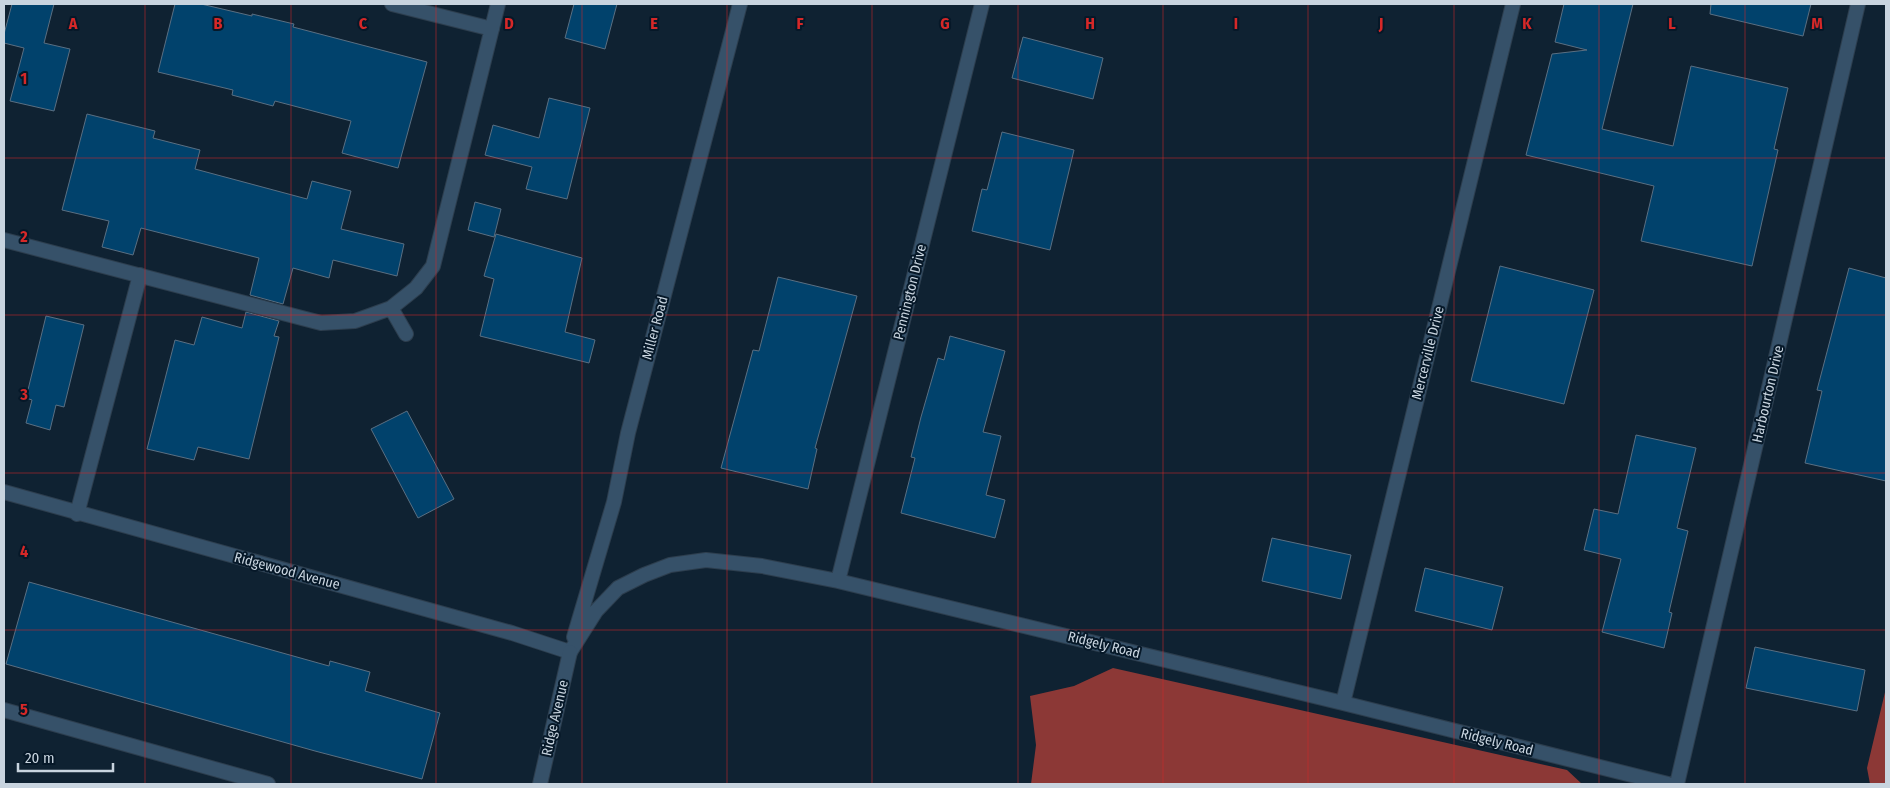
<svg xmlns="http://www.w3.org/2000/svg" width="1890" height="788" font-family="'Fira Sans Condensed',sans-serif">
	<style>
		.forest { fill: #8c3836 }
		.building { fill: #01426c; stroke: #5a6f82 }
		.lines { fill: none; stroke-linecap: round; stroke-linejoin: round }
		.minor-casing { stroke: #2d3e4e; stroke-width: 16 }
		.tertiary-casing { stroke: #2d3e4e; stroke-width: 16 }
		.minor { stroke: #365169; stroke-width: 14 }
		.tertiary { stroke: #365169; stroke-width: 14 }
		.grid { fill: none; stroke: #d62828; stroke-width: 1; stroke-opacity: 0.55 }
		.labels { text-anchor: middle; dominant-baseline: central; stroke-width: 4; stroke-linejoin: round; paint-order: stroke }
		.street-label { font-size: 14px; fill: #c8d4df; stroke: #061828 }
		.grid-label { font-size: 16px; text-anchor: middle; font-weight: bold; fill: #d62828; stroke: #061828; stroke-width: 4; stroke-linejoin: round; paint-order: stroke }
	</style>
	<rect width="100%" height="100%" fill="#0f2232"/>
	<!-- forest -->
	<path class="forest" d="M 1113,668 L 1567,770 L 1582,784 L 1031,784 L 1036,745 L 1030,696 L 1074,686 Z
		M 1886,688 L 1886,784 L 1870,784 L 1867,768 Z"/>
	<!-- building -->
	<path class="building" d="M 12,4 L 54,4 L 44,43 L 70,49 L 54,111 L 10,101 L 24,48 L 4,43 L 4,34 Z
		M 175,4 L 201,4 L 252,16 L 252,14 L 294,24 L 293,27 L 427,62 L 398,168 L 342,153 L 351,121 L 275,101 L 273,106 L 232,95 L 233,90 L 158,72 Z
		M 574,4 L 617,4 L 605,49 L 565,38 Z
		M 1564,4 L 1633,4 L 1602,129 L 1673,146 L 1691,66 L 1788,88 L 1774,149 L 1778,150 L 1752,266 L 1641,241 L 1654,186 L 1526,155 L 1552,54 L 1587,50 L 1555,42 Z
		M 1711,4 L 1811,4 L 1803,36 L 1710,14 Z
		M 1023,37 L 1103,58 L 1093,99 L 1012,78 Z
		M 549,98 L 590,108 L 567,199 L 526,189 L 532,167 L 485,155 L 493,125 L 539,138 Z
		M 87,114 L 155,131 L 153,138 L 200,150 L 195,169 L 307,199 L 312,181 L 351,191 L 341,229 L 404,244 L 397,276 L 333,260 L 329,278 L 293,268 L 283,304 L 250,295 L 259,258 L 141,228 L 133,255 L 102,247 L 109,221 L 62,210 Z
		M 1002,132 L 1074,150 L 1050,250 L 972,231 L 982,189 L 987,190 Z
		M 475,202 L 501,209 L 494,237 L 468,230 Z
		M 496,234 L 582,258 L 565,332 L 595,340 L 589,363 L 480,336 L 494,279 L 484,276 Z
		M 1500,266 L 1594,290 L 1564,404 L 1471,381 Z
		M 1849,268 L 1886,278 L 1886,481 L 1805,463 L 1822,391 L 1817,390 Z
		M 778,277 L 857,296 L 815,448 L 817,449 L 808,489 L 721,468 L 753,350 L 759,351 Z
		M 246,312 L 279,321 L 274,336 L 279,337 L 249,459 L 198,447 L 194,460 L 147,449 L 175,340 L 194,345 L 202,317 L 242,328 Z
		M 46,316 L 84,325 L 64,407 L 56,405 L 50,430 L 26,423 L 32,400 L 26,398 Z
		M 950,336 L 1005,351 L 983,432 L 1001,436 L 986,495 L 1005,500 L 995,538 L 901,513 L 915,458 L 911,457 L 921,417 L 938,358 L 944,360 Z
		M 407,411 L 454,499 L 418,518 L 371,429 Z
		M 1636,435 L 1696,448 L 1677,528 L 1688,531 L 1669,612 L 1672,613 L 1664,648 L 1602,632 L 1621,559 L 1584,550 L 1594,509 L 1618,514 Z
		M 1272,538 L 1351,555 L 1341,599 L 1262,581 Z
		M 1425,568 L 1503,587 L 1492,630 L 1415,611 Z
		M 29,582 L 329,666 L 330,661 L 370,672 L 365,691 L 440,713 L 422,779 L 315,751 L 6,664 Z
		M 1755,647 L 1865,670 L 1857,711 L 1746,688 Z"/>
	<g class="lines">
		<defs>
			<path id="minor" d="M 392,4 L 492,29
				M 4,240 L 321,323 L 355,321 L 391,308 L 416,288 L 433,266 L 498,4
				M 391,308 L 406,334
				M 4,492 L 512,633 L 570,652
				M 77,514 L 140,275
				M 838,581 L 982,4
				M 574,637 L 614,502 L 628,433 L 740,4
				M 570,652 L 596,611 L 618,588 L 644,575 L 670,565 L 706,560 L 762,566 L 838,581 L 1343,703 L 1668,784
				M 1343,703 L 1513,4
				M 4,710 L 268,784
				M 1677,784 L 1858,4"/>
			<path id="tertiary" d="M 540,784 L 570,652"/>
		</defs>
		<!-- minor casing -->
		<use href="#minor" class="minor-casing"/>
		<!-- tertiary casing -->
		<use href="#tertiary" class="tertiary-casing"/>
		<!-- minor -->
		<use href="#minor" class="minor"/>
		<!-- tertiary -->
		<use href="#tertiary" class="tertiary"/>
	</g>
	<!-- grid -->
	<path class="grid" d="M 145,4 L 145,784M 291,4 L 291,784M 436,4 L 436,784M 582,4 L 582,784M 727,4 L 727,784M 872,4 L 872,784M 1018,4 L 1018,784M 1163,4 L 1163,784M 1308,4 L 1308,784M 1454,4 L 1454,784M 1599,4 L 1599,784M 1745,4 L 1745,784M 4,158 L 1886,158M 4,315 L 1886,315M 4,473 L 1886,473M 4,630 L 1886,630"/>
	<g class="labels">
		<!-- street labels -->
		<g class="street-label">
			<text transform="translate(910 292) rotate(-76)">Pennington Drive</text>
			<text transform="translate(655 328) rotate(-75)">Miller Road</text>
			<text transform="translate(1428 353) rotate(-76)">Mercerville Drive</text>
			<text transform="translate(1768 394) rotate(-77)">Harbourton Drive</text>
			<text transform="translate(287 571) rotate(15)">Ridgewood Avenue</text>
			<text transform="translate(1104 645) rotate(14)">Ridgely Road</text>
			<text transform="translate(555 718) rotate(-77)">Ridge Avenue</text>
			<text transform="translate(1497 742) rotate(14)">Ridgely Road</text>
		</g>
	</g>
	<g class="grid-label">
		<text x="73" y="29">A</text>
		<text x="218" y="29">B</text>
		<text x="363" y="29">C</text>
		<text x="509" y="29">D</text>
		<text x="654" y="29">E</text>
		<text x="800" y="29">F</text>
		<text x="945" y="29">G</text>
		<text x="1090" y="29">H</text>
		<text x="1236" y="29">I</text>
		<text x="1381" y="29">J</text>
		<text x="1527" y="29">K</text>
		<text x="1672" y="29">L</text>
		<text x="1817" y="29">M</text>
		<text x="24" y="84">1</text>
		<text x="24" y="242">2</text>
		<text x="24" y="400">3</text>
		<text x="24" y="557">4</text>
		<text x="24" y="715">5</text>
	</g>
	<!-- border -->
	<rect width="1890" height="788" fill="none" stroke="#c8d4df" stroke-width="10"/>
	<!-- scale -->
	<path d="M18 763v8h95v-8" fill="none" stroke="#c8d4df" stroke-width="2.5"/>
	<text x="25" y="763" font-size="15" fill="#c8d4df" stroke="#061828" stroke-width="4" paint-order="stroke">20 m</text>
</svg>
